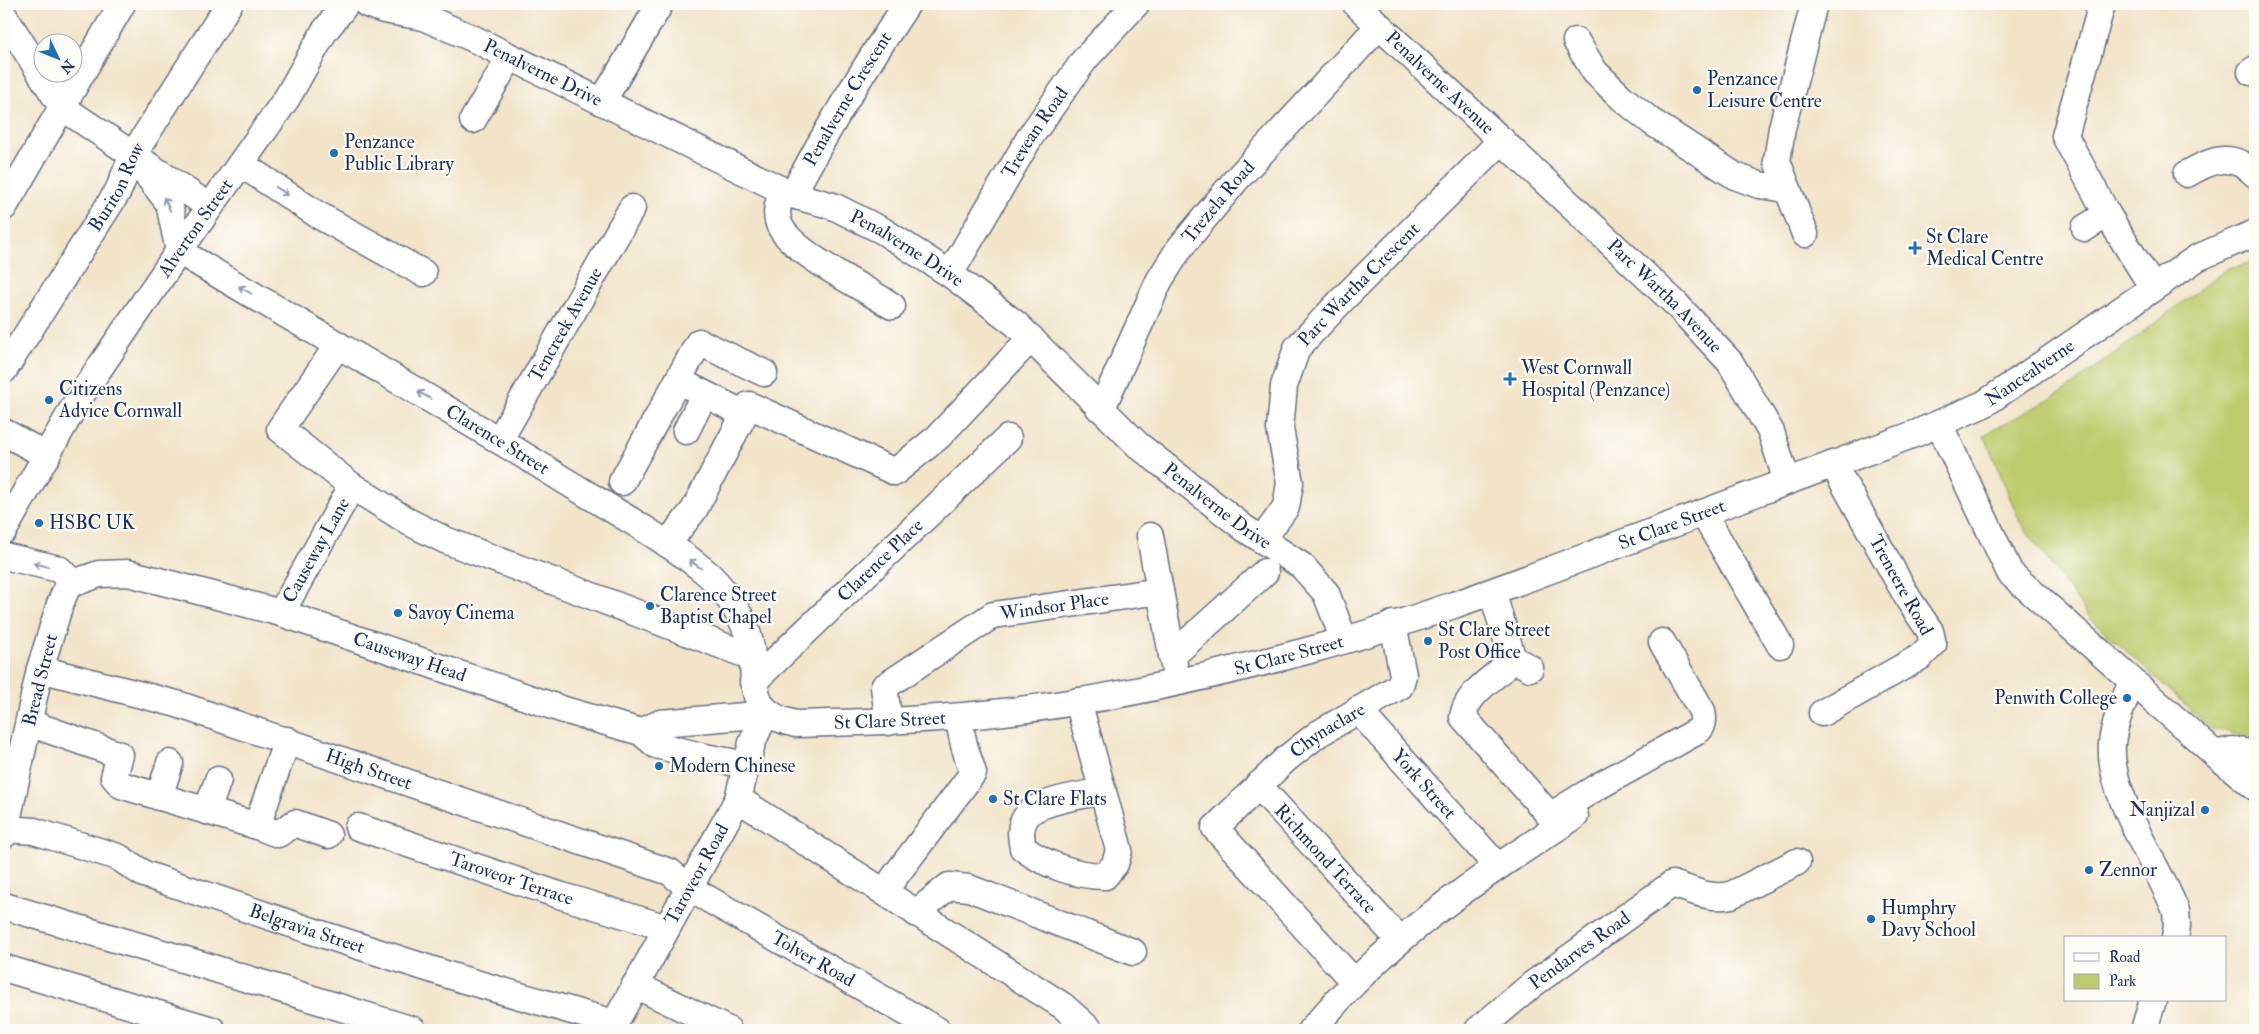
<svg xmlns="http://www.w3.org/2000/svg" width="2259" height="1034" font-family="'IM FELL Double Pica',serif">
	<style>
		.green { fill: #becb6d; stroke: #6c7d66 }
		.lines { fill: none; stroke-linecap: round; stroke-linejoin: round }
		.minor-casing { stroke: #666e83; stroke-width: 29 }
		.minor { stroke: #fff; stroke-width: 26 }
		.oneway { stroke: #8d97ae }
		.poi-dot { fill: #1f6fb2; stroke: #fdfcf7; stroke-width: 2 }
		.labels { text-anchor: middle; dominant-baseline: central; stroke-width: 4.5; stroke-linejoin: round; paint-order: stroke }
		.street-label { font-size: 19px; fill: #1b2f5e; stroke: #fdfcf7 }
		.poi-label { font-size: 19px; fill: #1b2f5e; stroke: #fdfcf7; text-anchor: start }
	</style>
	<rect width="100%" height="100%" fill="#fdfcf7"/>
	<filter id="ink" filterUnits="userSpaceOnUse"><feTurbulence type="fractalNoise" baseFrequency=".02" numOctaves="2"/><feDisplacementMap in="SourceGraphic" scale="10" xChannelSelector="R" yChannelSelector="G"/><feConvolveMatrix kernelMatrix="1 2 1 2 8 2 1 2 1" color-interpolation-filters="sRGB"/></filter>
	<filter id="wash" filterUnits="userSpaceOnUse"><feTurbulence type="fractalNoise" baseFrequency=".0096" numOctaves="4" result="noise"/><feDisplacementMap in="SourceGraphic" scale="20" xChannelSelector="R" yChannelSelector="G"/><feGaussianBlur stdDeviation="1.12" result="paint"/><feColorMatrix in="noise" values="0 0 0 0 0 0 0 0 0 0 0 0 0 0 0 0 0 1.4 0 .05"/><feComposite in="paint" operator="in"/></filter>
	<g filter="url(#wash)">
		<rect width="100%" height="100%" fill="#f1e4c9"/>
		<!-- green -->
		<path class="green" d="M 2255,262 L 2255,738 L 2212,729 L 2090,618 L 2020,522 L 1984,435 L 2066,390 L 2228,268 Z"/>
	</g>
	<g filter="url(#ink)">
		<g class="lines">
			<defs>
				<g id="minor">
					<path id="s1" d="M 367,4 L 384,10 L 423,17 L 472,38 L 792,195 L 833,206 L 883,231 L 950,274 L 1016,324 L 1138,445 L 1244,528 L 1302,566 L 1326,593 L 1344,640"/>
					<path id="s2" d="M 1356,4 L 1675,303 L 1730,362 L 1771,432 L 1787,481"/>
					<path d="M 2102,4 L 2065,136 L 2107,214 L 2153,288"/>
					<path d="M 4,16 L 62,107 L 210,207"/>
					<path d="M 1576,41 L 1595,72 L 1622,98 L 1652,122 L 1735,176 L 1759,185 L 1787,189"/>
					<path d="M 2251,72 L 2255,69"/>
					<path d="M 602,102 L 660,4"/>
					<path d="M 473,120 L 510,57"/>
					<path d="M 241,164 L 318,215 L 423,273"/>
					<path d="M 144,171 L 169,203 L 179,251"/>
					<path d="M 2187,174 C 2211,160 2232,151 2255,174"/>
					<path d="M 782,191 C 778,203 774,216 781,228 C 797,255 863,287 892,306"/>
					<path id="s3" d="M 792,195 C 827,129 865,66 907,4"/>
					<path d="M 4,207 L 122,4"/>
					<path d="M 2085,228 L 2107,214"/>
					<path d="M 1805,234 L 1777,161 L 1782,128 L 1814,4"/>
					<path id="s4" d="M 179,251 C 306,328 436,400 562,479 C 609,508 659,535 702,569 C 722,585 740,611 748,635 C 761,676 739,712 796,724 C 868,722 940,720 1012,711 C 1112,699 1213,676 1310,650 C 1406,624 1500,589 1593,554 C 1701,514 1809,473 1917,433 L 1984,404 L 2197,258 L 2255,233"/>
					<path id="s5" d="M 950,274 L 1030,137 L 1085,59 L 1136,4"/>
					<path d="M 338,345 L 280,429 L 352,486 L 409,522 L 445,540 L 752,657"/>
					<path id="s6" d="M 4,370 L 118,191 L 133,155 L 229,4"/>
					<path d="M 679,381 L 744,414"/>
					<path id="s7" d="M 1099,408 L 1106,399 L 1159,281 L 1179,249 L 1235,181 L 1379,26"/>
					<path d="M 1939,424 L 2010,573 L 2215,754 L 2255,787"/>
					<path d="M 686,431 L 704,395"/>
					<path d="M 4,432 L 47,456"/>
					<path id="s8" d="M 500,439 L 632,208"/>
					<path d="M 622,482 L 699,342 L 764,373"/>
					<path d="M 1703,513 L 1780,645"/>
					<path id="s9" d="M 4,530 L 79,398 L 179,251 L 287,98 L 324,32 L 346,4"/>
					<path d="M 1150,536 L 1160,591"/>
					<path id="s10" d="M 1262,540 L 1286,507 L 1290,483 L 1280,429 L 1284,386 L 1297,348 L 1340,302 L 1502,140"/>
					<path d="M 667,544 L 694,510 L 749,405 L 895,472 L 938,437 L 1031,338"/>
					<path d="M 4,556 L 59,569 L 67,577 L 68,585 L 60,604 L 40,669 L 4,835"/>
					<path id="s11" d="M 68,585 L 99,574 L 128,573 L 198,591 L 281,613 L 564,710 L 641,732 L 656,745 L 705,757 L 747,765"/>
					<path d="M 1492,592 L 1513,659 L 1530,668"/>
					<path id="s12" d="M 281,613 L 352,486"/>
					<path d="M 1172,656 L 1265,572"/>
					<path d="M 1513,659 C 1496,678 1467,691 1463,717 L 1550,816 L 1597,787 L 1696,732 C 1704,727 1704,720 1702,711 L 1662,642"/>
					<path id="s13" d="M 40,669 L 177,704 L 670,872 L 689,888 L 937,1030"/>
					<path id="s14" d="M 753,682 L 1008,438"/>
					<path d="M 2132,682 C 2124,701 2114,722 2112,744 C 2108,795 2157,863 2176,911 L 2177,926 L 2175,938"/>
					<path d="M 1078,701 L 1119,850 L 1115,864 L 1105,876 C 1077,876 1045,865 1023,848 C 1021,837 1019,827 1026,817 C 1036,801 1084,795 1103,791"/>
					<path id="s15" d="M 1358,710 L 1489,857"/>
					<path d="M 1822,713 L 1920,657 L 1933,644 L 1930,631 L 1909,600 L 1833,464"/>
					<path id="s16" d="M 889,722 L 884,687 L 993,615 L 1160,591 L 1177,681"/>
					<path d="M 29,723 L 120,755 L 114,777 L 121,785 L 257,826 L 287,740"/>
					<path d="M 641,732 L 660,723 L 769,714"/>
					<path d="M 2215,754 L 2233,750 L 2255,754"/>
					<path id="s17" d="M 1258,785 L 1392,932"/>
					<path d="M 159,797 L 170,763"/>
					<path d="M 738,799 L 1063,1006 L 1090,1030"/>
					<path d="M 207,811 L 218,780"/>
					<path d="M 257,826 L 278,834 L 295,823 L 328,835"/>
					<path id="s18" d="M 358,827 L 559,895 L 667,928"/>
					<path id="s19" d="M 5,829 L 34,831 L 118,857 L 144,874 L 309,930 L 461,979 L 614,1023"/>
					<path d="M 893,879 L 973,773 L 964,745 L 958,717"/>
					<path d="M 4,906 L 206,966 L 413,1030"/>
					<path d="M 916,913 L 949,886 L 969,888 L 1133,952"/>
					<path d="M 4,968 L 212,1030"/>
					<path id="s20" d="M 1346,973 L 1215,828 L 1286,759 L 1318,734 L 1400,686 L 1403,675 L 1393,624"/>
					<path d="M 635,985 L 728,1030"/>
					<path id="s21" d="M 611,1030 L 738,799 L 752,743 L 760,725 L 769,714"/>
					<path d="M 1311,1030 C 1327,1013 1341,996 1357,980 C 1422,915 1499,865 1575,816"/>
					<path id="s22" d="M 1478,1030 L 1533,984 L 1672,884 C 1693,890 1709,900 1731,895 L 1797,862"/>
					<path d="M 2144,1030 L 2153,1000"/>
				</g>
			</defs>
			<!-- minor casing -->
			<use href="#minor" class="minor-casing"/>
			<!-- minor -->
			<use href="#minor" class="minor"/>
		</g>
		<!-- one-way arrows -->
		<defs><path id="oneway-shaft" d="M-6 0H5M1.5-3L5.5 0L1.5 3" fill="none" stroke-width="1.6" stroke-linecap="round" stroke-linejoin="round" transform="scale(1.25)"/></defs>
		<g class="oneway">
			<use href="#oneway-shaft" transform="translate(282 191) rotate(33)"/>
			<use href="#oneway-shaft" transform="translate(167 204) rotate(-115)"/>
			<use href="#oneway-shaft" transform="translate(245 290) rotate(-150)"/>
			<use href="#oneway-shaft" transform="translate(424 395) rotate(-150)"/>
			<use href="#oneway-shaft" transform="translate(695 564) rotate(-144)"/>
			<use href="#oneway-shaft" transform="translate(41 565) rotate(-167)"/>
		</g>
	</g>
	<!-- markers -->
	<g class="poi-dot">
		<circle cx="1697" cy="90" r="5"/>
		<circle cx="334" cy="153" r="5"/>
		<path d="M1912.5 240.5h5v5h5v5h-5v5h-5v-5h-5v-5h5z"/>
		<path d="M1507.5 371.5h5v5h5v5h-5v5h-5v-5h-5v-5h5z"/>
		<circle cx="49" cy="400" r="5"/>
		<circle cx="39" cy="523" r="5"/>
		<circle cx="650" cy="606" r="5"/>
		<circle cx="398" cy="613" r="5"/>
		<circle cx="1428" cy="641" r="5"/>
		<circle cx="2127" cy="698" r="5"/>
		<circle cx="659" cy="766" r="5"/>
		<circle cx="993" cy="799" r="5"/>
		<circle cx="2205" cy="810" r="5"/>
		<circle cx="2089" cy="870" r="5"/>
		<circle cx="1871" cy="919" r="5"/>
	</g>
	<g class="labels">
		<!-- street labels -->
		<g class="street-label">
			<text stroke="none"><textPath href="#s1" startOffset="190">Penalverne Drive</textPath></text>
			<text stroke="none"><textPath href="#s2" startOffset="115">Penalverne Avenue</textPath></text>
			<text stroke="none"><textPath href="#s3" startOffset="111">Penalverne Crescent</textPath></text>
			<text stroke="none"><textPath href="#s5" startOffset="165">Trevean Road</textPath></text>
			<text stroke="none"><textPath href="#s6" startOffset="215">Buriton Row</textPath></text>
			<text stroke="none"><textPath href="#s7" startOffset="240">Trezela Road</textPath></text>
			<text stroke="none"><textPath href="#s9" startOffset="358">Alverton Street</textPath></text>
			<text stroke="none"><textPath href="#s1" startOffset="595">Penalverne Drive</textPath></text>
			<text stroke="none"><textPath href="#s10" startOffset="292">Parc Wartha Crescent</textPath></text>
			<text stroke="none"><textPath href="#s2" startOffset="425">Parc Wartha Avenue</textPath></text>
			<text stroke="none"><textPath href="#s8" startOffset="132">Tencreek Avenue</textPath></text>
			<text stroke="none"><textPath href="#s4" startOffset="2100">Nancealverne</textPath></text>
			<text stroke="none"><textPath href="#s4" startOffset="370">Clarence Street</textPath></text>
			<text stroke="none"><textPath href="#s1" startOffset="1000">Penalverne Drive</textPath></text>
			<text stroke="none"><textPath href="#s4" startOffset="1710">St Clare Street</textPath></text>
			<text stroke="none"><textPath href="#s12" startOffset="72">Causeway Lane</textPath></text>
			<text stroke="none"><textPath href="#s14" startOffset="176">Clarence Place</textPath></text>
			<text transform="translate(1901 585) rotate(61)">Treneere Road</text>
			<text stroke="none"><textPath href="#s16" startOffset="228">Windsor Place</textPath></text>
			<text stroke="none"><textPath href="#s4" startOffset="1305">St Clare Street</textPath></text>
			<text stroke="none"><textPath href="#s11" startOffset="356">Causeway Head</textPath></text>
			<text transform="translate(40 680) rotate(-76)">Bread Street</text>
			<text stroke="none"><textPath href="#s4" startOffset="900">St Clare Street</textPath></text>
			<text stroke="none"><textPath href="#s20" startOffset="345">Chynaclare</textPath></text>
			<text stroke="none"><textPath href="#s13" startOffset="344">High Street</textPath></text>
			<text stroke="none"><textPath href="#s15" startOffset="99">York Street</textPath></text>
			<text stroke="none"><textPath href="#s17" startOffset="100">Richmond Terrace</textPath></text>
			<text stroke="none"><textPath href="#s21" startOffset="178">Taroveor Road</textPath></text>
			<text stroke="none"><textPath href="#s18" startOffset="162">Taroveor Terrace</textPath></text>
			<text stroke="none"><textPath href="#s19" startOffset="320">Belgravia Street</textPath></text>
			<text stroke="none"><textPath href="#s22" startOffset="129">Pendarves Road</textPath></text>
			<text stroke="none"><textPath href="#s13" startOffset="830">Tolver Road</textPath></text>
		</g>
		<!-- poi labels -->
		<g class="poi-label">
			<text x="1707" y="79">Penzance<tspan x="1707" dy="22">Leisure Centre</tspan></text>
			<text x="344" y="142">Penzance<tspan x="344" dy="22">Public Library</tspan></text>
			<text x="1926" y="237">St Clare<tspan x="1926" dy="22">Medical Centre</tspan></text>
			<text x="1521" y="368">West Cornwall<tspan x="1521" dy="22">Hospital (Penzance)</tspan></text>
			<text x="59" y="389">Citizens<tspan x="59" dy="22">Advice Cornwall</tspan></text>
			<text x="49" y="523">HSBC UK</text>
			<text x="660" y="595">Clarence Street<tspan x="660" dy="22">Baptist Chapel</tspan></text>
			<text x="408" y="613">Savoy Cinema</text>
			<text x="1438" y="630">St Clare Street<tspan x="1438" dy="22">Post Office</tspan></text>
			<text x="2117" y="698" text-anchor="end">Penwith College</text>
			<text x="669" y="766">Modern Chinese</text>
			<text x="1003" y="799">St Clare Flats</text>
			<text x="2195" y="810" text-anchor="end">Nanjizal</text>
			<text x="2099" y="870">Zennor</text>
			<text x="1881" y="908">Humphry<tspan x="1881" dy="22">Davy School</tspan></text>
		</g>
	</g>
	<!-- margin -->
	<rect width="2259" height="1034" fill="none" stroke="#fdfcf7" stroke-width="20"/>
	<!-- legend -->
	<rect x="2064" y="936" width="162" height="65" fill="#fdfcf7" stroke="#a3aaba"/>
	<rect x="2074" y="953" width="25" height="8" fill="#ffffff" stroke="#a3aaba"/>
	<text x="2109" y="962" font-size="15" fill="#1b2f5e">Road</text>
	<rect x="2074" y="974" width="25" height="15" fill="#becb6d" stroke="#a3aaba"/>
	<text x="2109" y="986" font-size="15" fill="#1b2f5e">Park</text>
	<!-- north arrow -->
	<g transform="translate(58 58) rotate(133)"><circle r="24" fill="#fdfcf7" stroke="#a3aaba"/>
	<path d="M0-4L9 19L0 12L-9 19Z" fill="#1f6fb2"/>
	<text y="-8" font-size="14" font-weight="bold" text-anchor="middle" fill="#1b2f5e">N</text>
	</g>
</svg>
